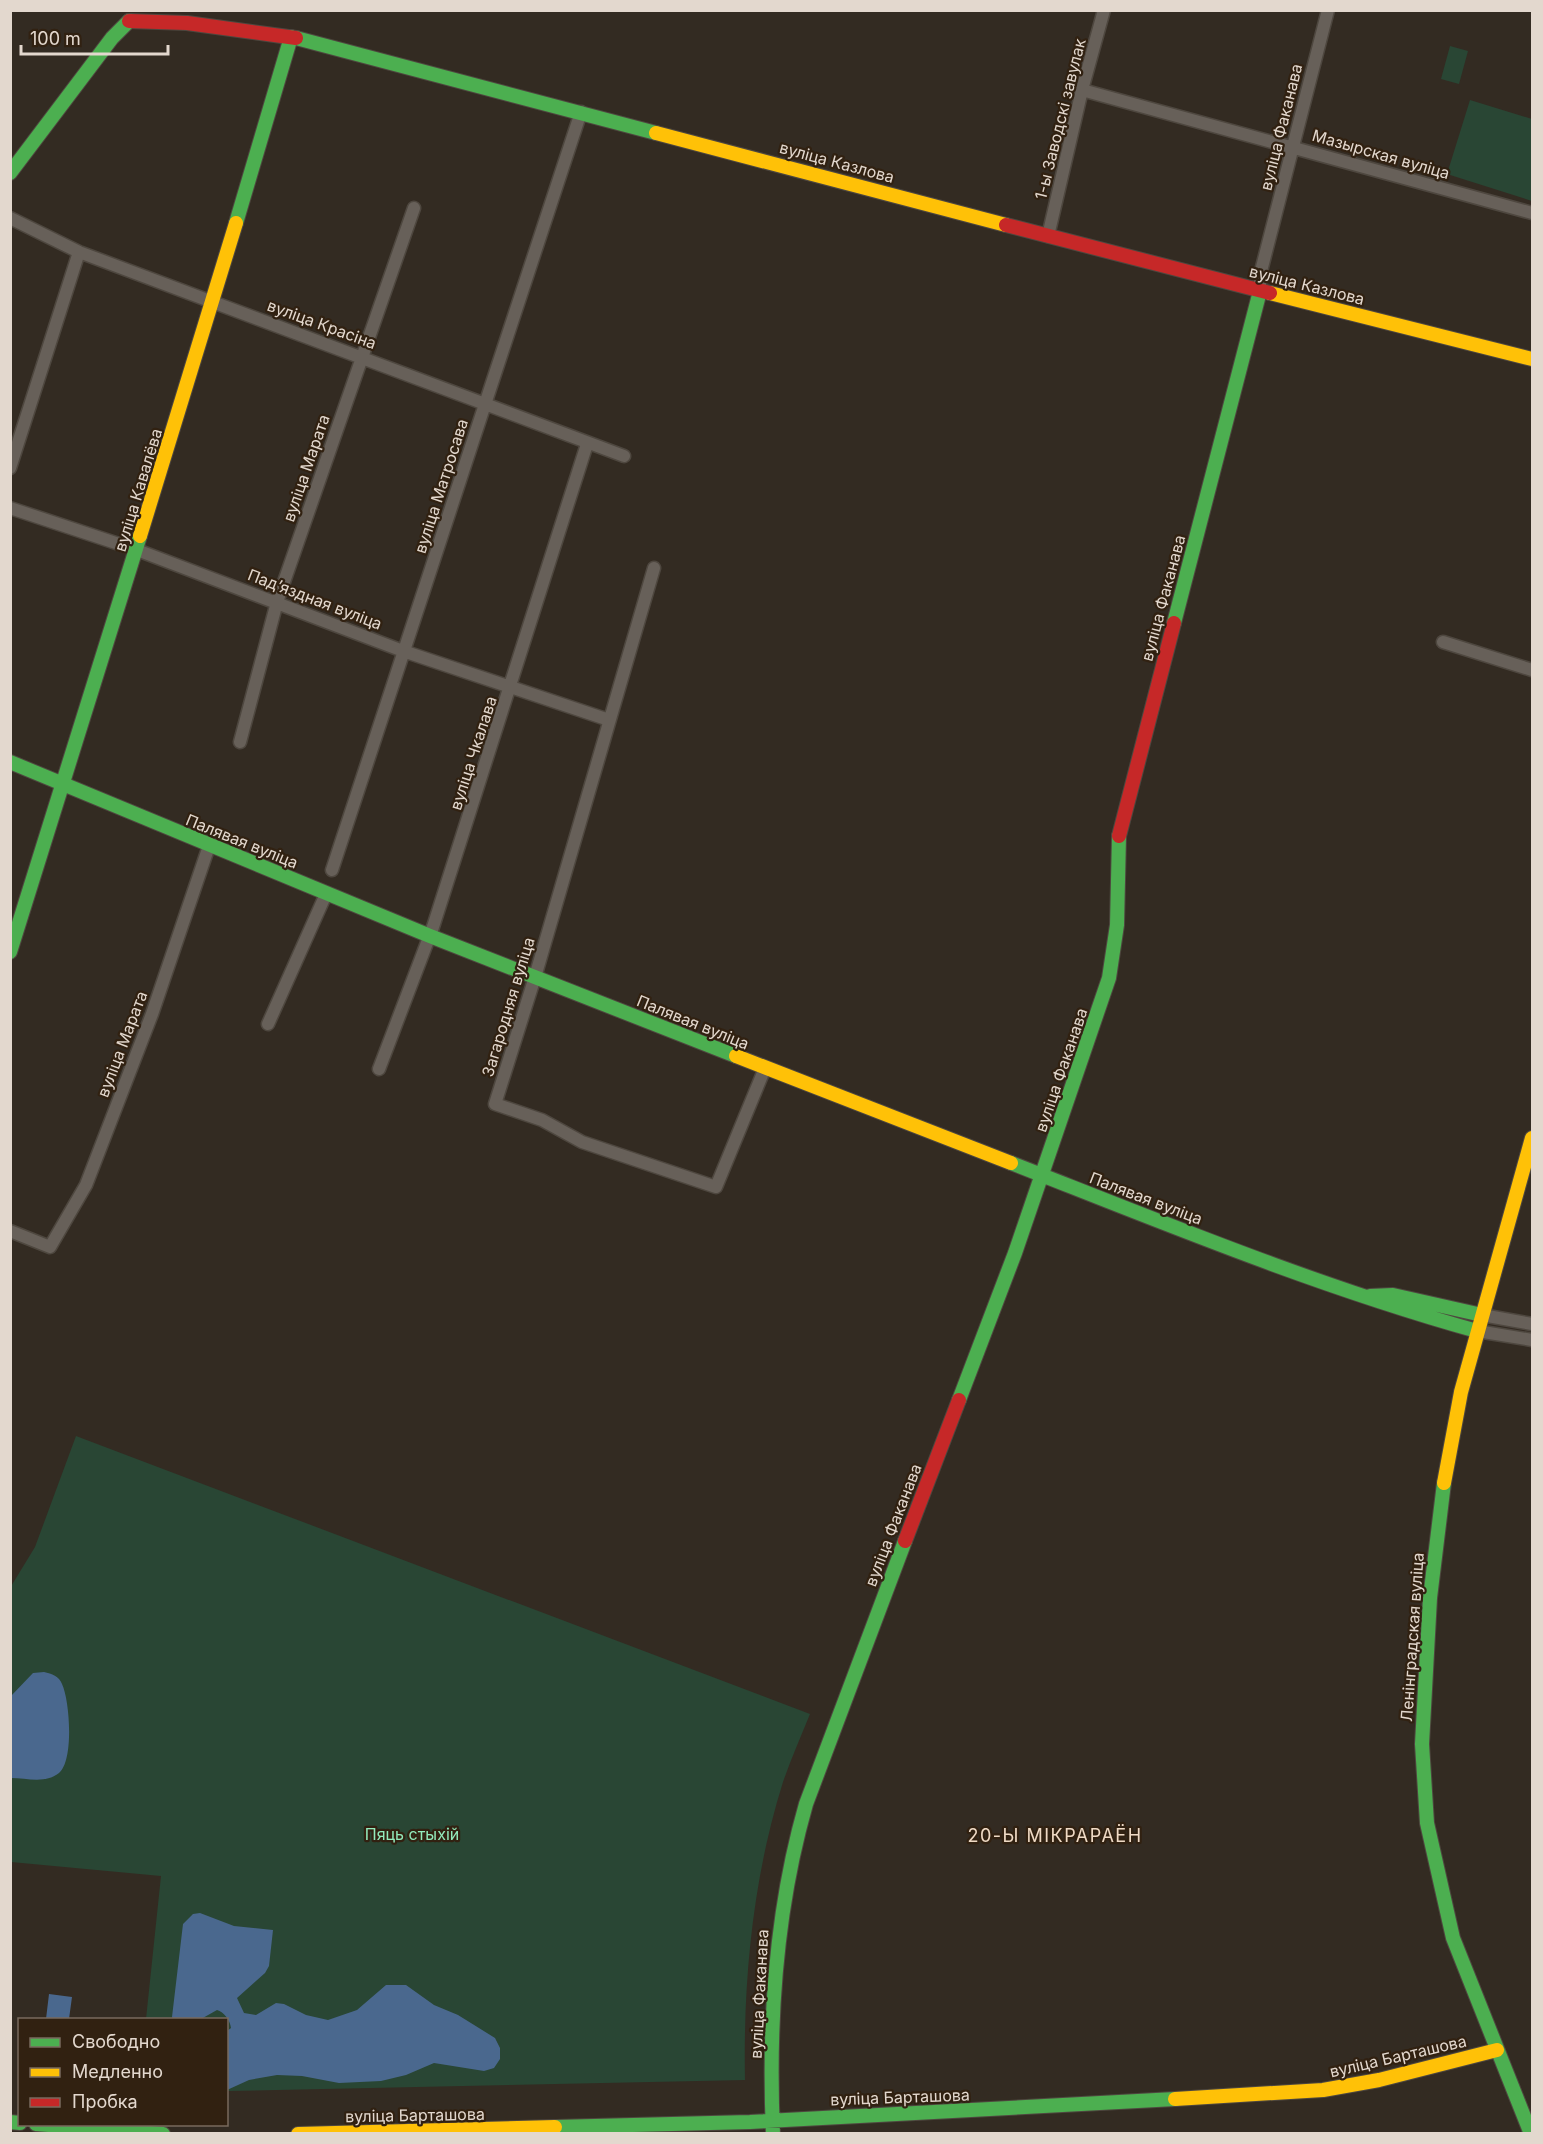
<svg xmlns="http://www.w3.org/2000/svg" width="1543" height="2144" font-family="Inter,sans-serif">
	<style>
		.green { fill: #294634 }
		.water { fill: #4a688e }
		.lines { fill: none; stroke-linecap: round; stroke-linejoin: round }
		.street-casing { stroke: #4e473f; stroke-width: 15 }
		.fast-casing { stroke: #4e473f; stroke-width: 16 }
		.slow-casing { stroke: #4e473f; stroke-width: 16 }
		.jam-casing { stroke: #4e473f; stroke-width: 16 }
		.street { stroke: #676059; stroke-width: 12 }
		.fast { stroke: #4caf50; stroke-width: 14 }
		.slow { stroke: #ffc107; stroke-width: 14 }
		.jam { stroke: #c62828; stroke-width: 14 }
		.labels { text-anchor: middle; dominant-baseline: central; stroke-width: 4.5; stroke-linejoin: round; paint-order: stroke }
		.street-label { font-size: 16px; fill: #e3d8ce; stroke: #312111 }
		.park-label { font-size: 16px; fill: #93ebbc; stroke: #312111 }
		.neighbourhood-label { font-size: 18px; letter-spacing: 1.5px; fill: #efdac5; stroke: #312111 }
	</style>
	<rect width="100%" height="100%" fill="#332b22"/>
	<!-- green -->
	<path class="green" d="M 1450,46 L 1468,51 L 1459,84 L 1441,79 Z
		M 1470,100 L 1532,119 L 1532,201 L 1447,174 Z
		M 76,1436 L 810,1714 C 801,1736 791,1759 783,1782 C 753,1877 743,1980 745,2080 L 227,2091 L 226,2020 L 146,2019 L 161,1876 L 11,1862 L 10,1588 L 35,1547 Z"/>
	<!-- water -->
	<path class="water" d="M 44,1672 C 52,1674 59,1676 62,1684 C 70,1701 74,1761 59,1773 C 45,1784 27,1778 11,1778 L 11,1696 L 33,1673 Z
		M 200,1913 L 234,1926 L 273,1930 L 269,1966 L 265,1973 L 237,1998 L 244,2013 L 256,2015 L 276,2003 L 284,2004 L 306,2015 L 328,2020 L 357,2010 L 386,1985 L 406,1985 L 434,2005 L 458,2015 L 495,2038 L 500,2048 L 500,2059 L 494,2068 L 484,2071 L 434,2063 L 406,2075 L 381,2081 L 339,2083 L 302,2076 L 277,2075 L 249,2080 L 227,2090 L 227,2031 L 231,2028 C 230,2020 224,2012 217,2010 L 201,2019 L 173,2019 L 172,2017 L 183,1924 L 193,1914 Z
		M 49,1994 L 72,1997 L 69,2019 L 46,2019 Z"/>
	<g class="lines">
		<defs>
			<path id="street" d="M 1082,90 L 1532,213
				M 10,218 L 79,252 L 624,456
				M 1048,236 L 1082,90 L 1104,10
				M 1260,291 L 1260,275 L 1328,10
				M 10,468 L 79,252
				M 10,508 L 137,550 L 403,651 L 609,720
				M 654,568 L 535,977 L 495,1104 L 542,1120 L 582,1142 L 716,1187 L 765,1068
				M 1443,642 L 1532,670
				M 240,742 L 277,602 L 414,208
				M 332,870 L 581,112
				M 268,1024 L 326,894
				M 379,1069 L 433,927 L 587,444
				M 10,1231 L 50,1247 L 86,1185 L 152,1014 L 209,846
				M 1482,1315 L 1532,1324
				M 1477,1331 L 1532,1340"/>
			<path id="fast" d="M 296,38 L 656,133
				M 10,173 L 112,38 L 129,21
				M 236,223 L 291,37
				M 1174,623 L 1260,291
				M 10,762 L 430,936 L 736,1056
				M 10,952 L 140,536
				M 1011,1163 C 1164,1223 1319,1287 1477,1331
				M 1370,1296 L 1393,1295 L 1482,1315
				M 959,1400 L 1015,1253 L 1109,978 L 1117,925 L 1119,836
				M 1444,1483 L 1430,1598 L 1422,1744 L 1427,1823 L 1453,1938 L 1531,2134
				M 10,2122 L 20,2123
				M 36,2124 L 163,2134
				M 555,2127 L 750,2122 L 1175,2099
				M 773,2134 C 768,2022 775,1912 806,1804 L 905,1541"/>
			<path id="slow" d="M 656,133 L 1006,225
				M 1270,293 L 1532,359
				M 140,536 L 236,223
				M 736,1056 L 1011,1163
				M 1444,1483 L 1461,1392 L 1532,1138
				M 1175,2099 L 1323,2090 L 1379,2080 L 1497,2050
				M 298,2134 L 555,2127"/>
			<path id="jam" d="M 129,21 L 187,23 L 296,38
				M 1006,225 L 1270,293
				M 1119,836 L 1174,623
				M 905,1541 L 959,1400"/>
		</defs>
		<!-- street casing -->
		<use href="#street" class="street-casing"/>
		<!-- fast casing -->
		<use href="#fast" class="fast-casing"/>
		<!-- slow casing -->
		<use href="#slow" class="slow-casing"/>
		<!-- jam casing -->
		<use href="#jam" class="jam-casing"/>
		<!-- street -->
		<use href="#street" class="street"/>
		<!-- fast -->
		<use href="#fast" class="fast"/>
		<!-- slow -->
		<use href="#slow" class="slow"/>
		<!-- jam -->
		<use href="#jam" class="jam"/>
	</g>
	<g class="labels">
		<!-- street labels -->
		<g class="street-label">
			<text transform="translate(1060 119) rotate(-76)">1-ы Заводскі завулак</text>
			<text transform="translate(1281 127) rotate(-76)">вуліца Факанава</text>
			<text transform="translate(1381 154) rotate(16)">Мазырская вуліца</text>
			<text transform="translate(837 162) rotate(15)">вуліца Казлова</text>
			<text transform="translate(1307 285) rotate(14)">вуліца Казлова</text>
			<text transform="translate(322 324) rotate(20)">вуліца Красіна</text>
			<text transform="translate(306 468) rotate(-71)">вуліца Марата</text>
			<text transform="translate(441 486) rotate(-72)">вуліца Матросава</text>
			<text transform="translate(138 490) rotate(-73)">вуліца Кавалёва</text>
			<text transform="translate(1163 598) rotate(-75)">вуліца Факанава</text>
			<text transform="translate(315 599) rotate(21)">Падʼяздная вуліца</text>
			<text transform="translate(473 753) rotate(-72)">вуліца Чкалава</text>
			<text transform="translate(242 841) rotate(22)">Палявая вуліца</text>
			<text transform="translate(508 1007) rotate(-73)">Загародняя вуліца</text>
			<text transform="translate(693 1022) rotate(22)">Палявая вуліца</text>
			<text transform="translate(122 1044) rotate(-69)">вуліца Марата</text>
			<text transform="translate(1061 1070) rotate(-71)">вуліца Факанава</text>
			<text transform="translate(1146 1198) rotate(21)">Палявая вуліца</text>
			<text transform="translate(893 1525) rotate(-69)">вуліца Факанава</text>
			<text transform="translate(1412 1637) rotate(-86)">Ленінградская вуліца</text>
			<text transform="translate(759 1994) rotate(-87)">вуліца Факанава</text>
			<text transform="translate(1398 2056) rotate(-13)">вуліца Барташова</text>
			<text transform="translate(900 2097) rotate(-2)">вуліца Барташова</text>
			<text transform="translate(415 2115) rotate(-1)">вуліца Барташова</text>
		</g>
		<!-- park labels -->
		<g class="park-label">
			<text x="412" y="1834">Пяць стыхій</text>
		</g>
		<!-- neighbourhood labels -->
		<g class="neighbourhood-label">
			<text x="1055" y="1835">20-Ы МІКРАРАЁН</text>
		</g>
	</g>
	<!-- border -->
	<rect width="1543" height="2144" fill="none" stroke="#e3d8ce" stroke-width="24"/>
	<!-- legend -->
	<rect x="18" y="2018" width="210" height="108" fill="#312111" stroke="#786a5d" stroke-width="1.5"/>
	<rect x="30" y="2038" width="30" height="9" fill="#4caf50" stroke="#786a5d" stroke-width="1.5"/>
	<text x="72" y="2048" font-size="18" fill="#e3d8ce">Свободно</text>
	<rect x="30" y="2068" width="30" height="9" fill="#ffc107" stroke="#786a5d" stroke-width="1.5"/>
	<text x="72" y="2078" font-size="18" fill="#e3d8ce">Медленно</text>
	<rect x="30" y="2098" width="30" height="9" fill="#c62828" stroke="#786a5d" stroke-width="1.5"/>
	<text x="72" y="2108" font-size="18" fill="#e3d8ce">Пробка</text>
	<!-- scale -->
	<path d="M21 45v9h147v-9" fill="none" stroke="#e3d8ce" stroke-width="3"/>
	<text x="30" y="45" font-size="18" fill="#e3d8ce" stroke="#312111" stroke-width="4.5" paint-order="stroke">100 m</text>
</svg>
